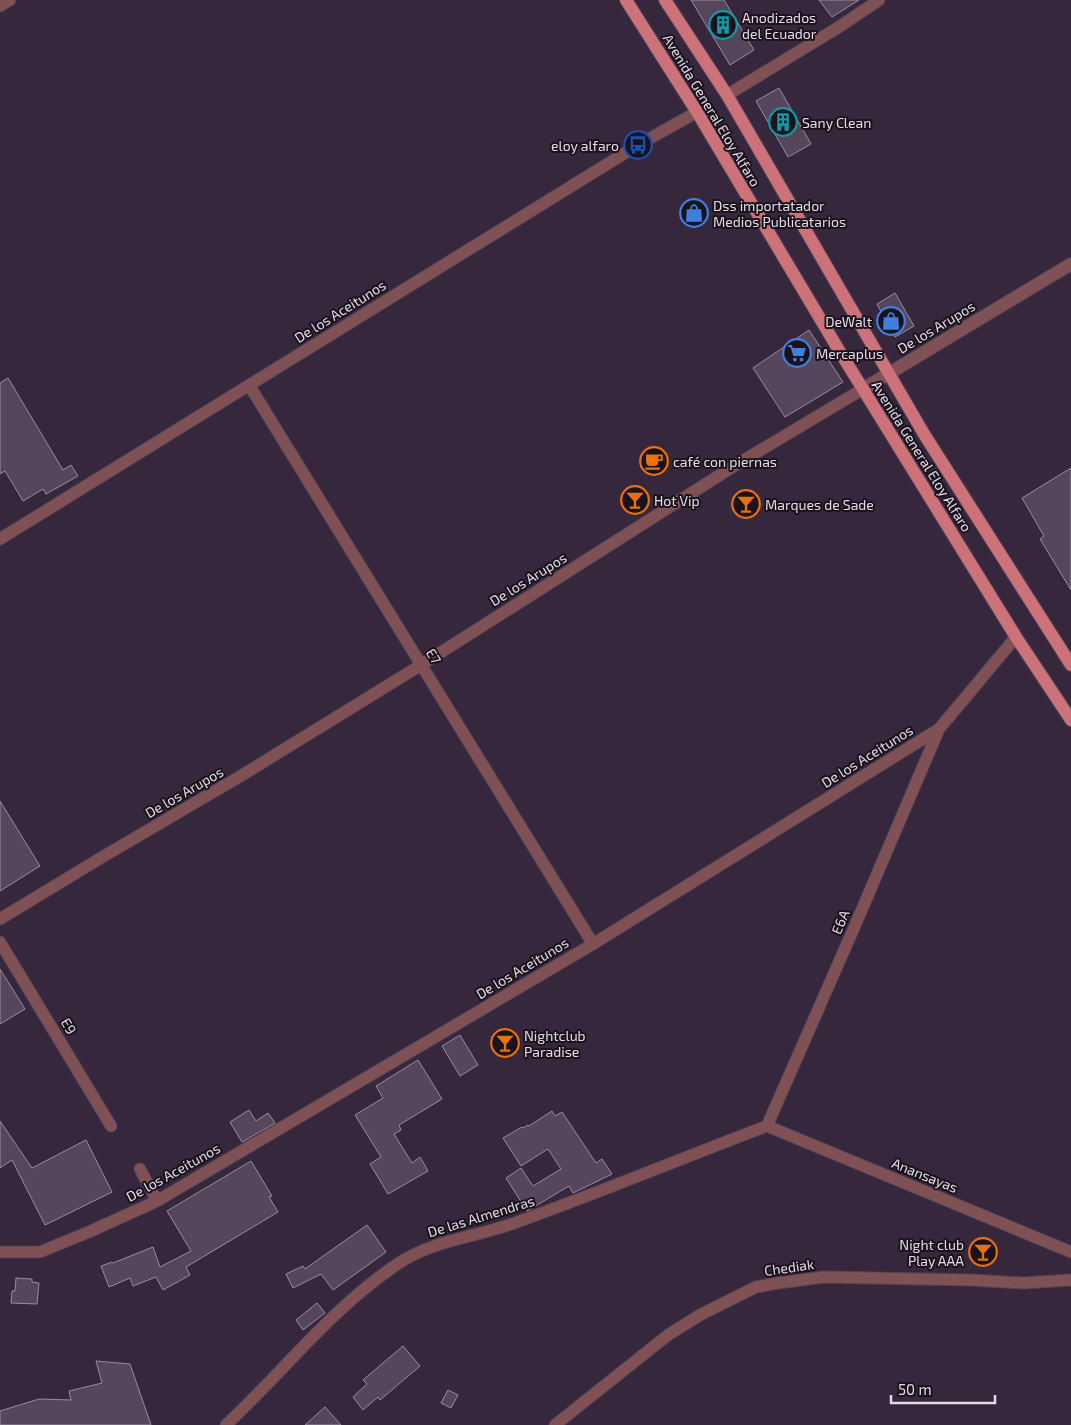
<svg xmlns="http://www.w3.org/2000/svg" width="1071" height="1425" font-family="'Exo 2',sans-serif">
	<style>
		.building { fill: #56465c; stroke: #9c8aa3 }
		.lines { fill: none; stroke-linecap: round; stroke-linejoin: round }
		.minor-casing { stroke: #524458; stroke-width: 13 }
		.tertiary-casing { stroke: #524458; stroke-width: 14 }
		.primary-casing { stroke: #524458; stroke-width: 14 }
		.minor { stroke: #7f5155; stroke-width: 11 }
		.tertiary { stroke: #7f5155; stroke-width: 12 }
		.primary { stroke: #ce727a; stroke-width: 12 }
		.labels { text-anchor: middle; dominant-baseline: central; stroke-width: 4; stroke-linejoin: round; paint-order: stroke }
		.poi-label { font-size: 14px; fill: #e4dae8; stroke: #1a131c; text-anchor: start }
		.street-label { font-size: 14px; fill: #e4dae8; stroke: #1a131c }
	</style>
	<rect width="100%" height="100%" fill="#36273c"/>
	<!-- building -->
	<path class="building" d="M 691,0 L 724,0 L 754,50 L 730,65 Z
		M 819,0 L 859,0 L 832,17 Z
		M 779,88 L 811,144 L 788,157 L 756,101 Z
		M 895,293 L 914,326 L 895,337 L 877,304 Z
		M 809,330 L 843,382 L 785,417 L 753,368 Z
		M 8,378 L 63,470 L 71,465 L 78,476 L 46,494 L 43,489 L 23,501 L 5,471 L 0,474 L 0,383 Z
		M 1071,468 L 1071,590 L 1040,539 L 1044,536 L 1022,498 Z
		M 0,801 L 40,866 L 0,891 Z
		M 0,969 L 25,1009 L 0,1024 Z
		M 460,1035 L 478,1065 L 460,1076 L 442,1046 Z
		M 418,1060 L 442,1099 L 399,1125 L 401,1130 L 394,1134 L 412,1163 L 420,1157 L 428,1171 L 388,1194 L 370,1164 L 381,1157 L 355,1115 L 383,1098 L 376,1086 Z
		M 249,1110 L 256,1121 L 268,1113 L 275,1123 L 242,1142 L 230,1122 Z
		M 552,1111 L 555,1116 L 562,1112 L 596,1163 L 602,1159 L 612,1174 L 573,1193 L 569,1186 L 527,1211 L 506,1178 L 521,1168 L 533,1186 L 561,1169 L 548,1149 L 521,1166 L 503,1138 L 522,1127 L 523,1128 L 528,1125 L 529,1126 Z
		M 0,1121 L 32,1168 L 86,1140 L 112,1192 L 45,1225 L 12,1160 L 0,1168 Z
		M 251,1161 L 272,1196 L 269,1197 L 278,1212 L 186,1267 L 190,1275 L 163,1290 L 156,1277 L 133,1286 L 130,1278 L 109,1287 L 101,1266 L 112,1262 L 113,1263 L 153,1247 L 160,1267 L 191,1251 L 167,1211 Z
		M 367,1225 L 386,1252 L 333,1290 L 321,1274 L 293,1288 L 286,1274 L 303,1266 L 305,1269 Z
		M 16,1278 L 32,1279 L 32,1282 L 39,1283 L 37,1304 L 11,1303 L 12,1291 L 15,1291 Z
		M 317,1303 L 325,1313 L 303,1330 L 296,1320 Z
		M 403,1346 L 420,1366 L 380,1400 L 378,1397 L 363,1410 L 353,1397 L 367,1384 L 363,1380 Z
		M 96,1361 L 130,1364 L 151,1425 L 0,1425 L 0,1411 L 39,1399 L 71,1400 L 69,1391 L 102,1383 Z
		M 448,1390 L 458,1395 L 451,1408 L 441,1403 Z
		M 325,1407 L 341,1425 L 305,1425 Z"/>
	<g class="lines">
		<defs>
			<path id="minor" d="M 0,6 L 10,0
				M 727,95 L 839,27 L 879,0
				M 249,385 L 593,944
				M 0,539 L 638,145 L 697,112
				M 0,919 L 104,856 L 239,777 L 421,665 L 734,466 L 863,389
				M 0,942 L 111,1126
				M 767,1126 L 857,921 L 939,729
				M 767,1126 L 1071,1252
				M 140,1169 L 157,1201
				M 0,1252 L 40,1252 L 91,1231 L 157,1201 L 593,944 L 939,729 L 1016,637
				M 226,1425 C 283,1372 331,1309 396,1265 C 433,1239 479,1237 520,1221 C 603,1191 685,1157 767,1126
				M 555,1425 L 668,1335 L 700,1315 L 756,1287 L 778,1283 L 824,1277 L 971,1280 L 1023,1283 L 1071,1280"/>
			<path id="tertiary" d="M 863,389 L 1071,264"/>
			<path id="primary" d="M 626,0 L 697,112 L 840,352 L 1016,637 L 1071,720
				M 665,0 L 727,95 L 924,434 L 1071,665"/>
		</defs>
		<!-- minor casing -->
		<use href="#minor" class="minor-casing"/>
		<!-- tertiary casing -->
		<use href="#tertiary" class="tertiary-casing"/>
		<!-- primary casing -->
		<use href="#primary" class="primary-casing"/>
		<!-- minor -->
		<use href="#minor" class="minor"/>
		<!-- tertiary -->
		<use href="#tertiary" class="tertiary"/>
		<!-- primary -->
		<use href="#primary" class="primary"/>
	</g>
	<!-- icons -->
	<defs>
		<symbol id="building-ring" viewBox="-11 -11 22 22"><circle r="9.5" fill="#1a131c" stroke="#0f9aa8" stroke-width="1.5"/><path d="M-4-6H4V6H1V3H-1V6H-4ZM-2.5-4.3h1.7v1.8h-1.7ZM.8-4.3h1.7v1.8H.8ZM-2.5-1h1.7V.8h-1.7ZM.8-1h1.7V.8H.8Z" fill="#0f9aa8"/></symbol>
		<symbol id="bus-ring" viewBox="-11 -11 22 22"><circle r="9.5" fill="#1a131c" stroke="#1a4fb4" stroke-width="1.5"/><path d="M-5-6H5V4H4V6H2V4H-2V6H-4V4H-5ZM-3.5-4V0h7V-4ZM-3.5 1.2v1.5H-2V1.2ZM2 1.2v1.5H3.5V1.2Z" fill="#1a4fb4"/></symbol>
		<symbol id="shop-ring" viewBox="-11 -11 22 22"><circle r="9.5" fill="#1a131c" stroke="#3f7fe0" stroke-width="1.5"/><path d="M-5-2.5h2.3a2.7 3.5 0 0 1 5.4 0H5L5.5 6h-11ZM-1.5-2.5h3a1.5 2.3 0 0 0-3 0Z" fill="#3f7fe0"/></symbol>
		<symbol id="supermarket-ring" viewBox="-11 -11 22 22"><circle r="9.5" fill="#1a131c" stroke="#3f7fe0" stroke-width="1.5"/><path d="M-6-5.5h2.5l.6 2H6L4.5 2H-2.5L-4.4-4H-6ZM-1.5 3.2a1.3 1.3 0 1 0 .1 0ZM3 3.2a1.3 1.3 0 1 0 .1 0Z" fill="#3f7fe0"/></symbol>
		<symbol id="cafe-ring" viewBox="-11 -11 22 22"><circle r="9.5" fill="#1a131c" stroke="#e8710a" stroke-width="1.5"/><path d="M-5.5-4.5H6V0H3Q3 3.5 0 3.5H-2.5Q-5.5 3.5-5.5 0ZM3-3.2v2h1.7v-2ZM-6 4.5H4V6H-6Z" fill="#e8710a"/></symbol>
		<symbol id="bar-ring" viewBox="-11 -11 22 22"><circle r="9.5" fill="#1a131c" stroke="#e8710a" stroke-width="1.5"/><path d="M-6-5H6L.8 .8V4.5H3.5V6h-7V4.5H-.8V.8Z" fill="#e8710a"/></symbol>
	</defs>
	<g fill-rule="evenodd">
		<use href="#building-ring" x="707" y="9" width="32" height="32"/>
		<use href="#building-ring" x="767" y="106" width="32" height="32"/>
		<use href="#bus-ring" x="622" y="129" width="32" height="32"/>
		<use href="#shop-ring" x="678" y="197" width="32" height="32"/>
		<use href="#shop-ring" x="875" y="305" width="32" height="32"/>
		<use href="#supermarket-ring" x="781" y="337" width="32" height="32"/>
		<use href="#cafe-ring" x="638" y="445" width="32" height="32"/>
		<use href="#bar-ring" x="619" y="484" width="32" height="32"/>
		<use href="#bar-ring" x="730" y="488" width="32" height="32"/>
		<use href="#bar-ring" x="489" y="1027" width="32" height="32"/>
		<use href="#bar-ring" x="967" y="1236" width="32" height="32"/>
	</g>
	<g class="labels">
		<!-- poi labels -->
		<g class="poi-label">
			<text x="742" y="17">Anodizados<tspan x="742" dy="16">del Ecuador</tspan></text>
			<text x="802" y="122">Sany Clean</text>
			<text x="619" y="145" text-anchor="end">eloy alfaro</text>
			<text x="713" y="205">Dss importatador<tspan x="713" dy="16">Medios Publicatarios</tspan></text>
			<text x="872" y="321" text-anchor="end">DeWalt</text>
			<text x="816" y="353">Mercaplus</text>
			<text x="673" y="461">café con piernas</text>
			<text x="654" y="500">Hot Vip</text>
			<text x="765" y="504">Marques de Sade</text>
			<text x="524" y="1035">Nightclub<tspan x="524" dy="16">Paradise</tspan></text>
			<text x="964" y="1244" text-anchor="end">Night club<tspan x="964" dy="16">Play AAA</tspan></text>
		</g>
		<!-- street labels -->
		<g class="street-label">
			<text transform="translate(712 110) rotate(59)">Avenida General Eloy Alfaro</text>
			<text transform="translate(340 311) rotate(-32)">De los Aceitunos</text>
			<text transform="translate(936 327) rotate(-31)">De los Arupos</text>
			<text transform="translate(922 456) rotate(58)">Avenida General Eloy Alfaro</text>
			<text transform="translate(528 579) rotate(-32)">De los Arupos</text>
			<text transform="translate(434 656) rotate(58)">E7</text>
			<text transform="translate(867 756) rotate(-32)">De los Aceitunos</text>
			<text transform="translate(184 792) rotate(-30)">De los Arupos</text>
			<text transform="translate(840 922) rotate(-67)">E6A</text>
			<text transform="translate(522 968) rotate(-31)">De los Aceitunos</text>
			<text transform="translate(69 1026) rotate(59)">E9</text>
			<text transform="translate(173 1172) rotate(-29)">De los Aceitunos</text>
			<text transform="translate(925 1175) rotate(22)">Anansayas</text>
			<text transform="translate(481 1216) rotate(-17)">De las Almendras</text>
			<text transform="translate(789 1267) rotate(-8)">Chediak</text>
		</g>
	</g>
	<!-- scale -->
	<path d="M891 1395v8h104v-8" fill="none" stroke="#e4dae8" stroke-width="2.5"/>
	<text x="898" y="1395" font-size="15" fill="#e4dae8" stroke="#1a131c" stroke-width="4" paint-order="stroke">50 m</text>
</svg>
